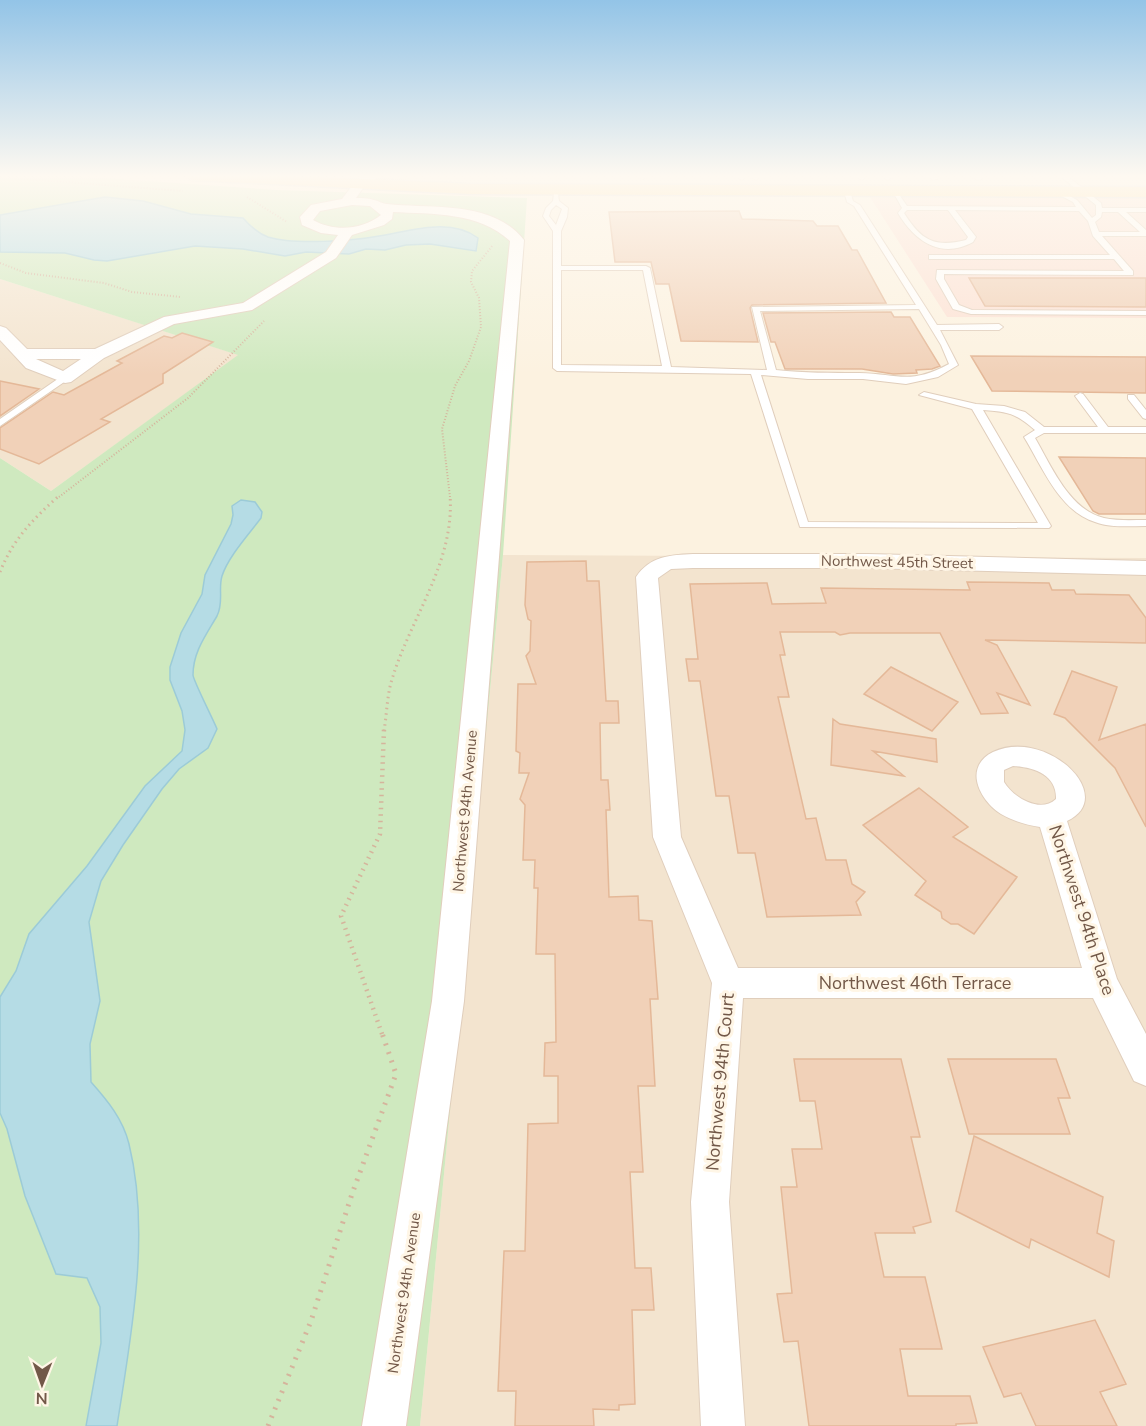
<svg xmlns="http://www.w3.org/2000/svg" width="1146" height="1426" font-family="'Nunito Sans',sans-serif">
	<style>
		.residential { fill: #f3e4cf }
		.commercial { fill: #fce1d4 }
		.green { fill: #cfe9bf }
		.water { fill: #b5dce5; stroke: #9ccbd7; stroke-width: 1.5 }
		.building { fill: #f1d1b8; stroke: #e4b898; stroke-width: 1.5 }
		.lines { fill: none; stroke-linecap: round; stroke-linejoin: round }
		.lane-casing { stroke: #e0cebc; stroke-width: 2 }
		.street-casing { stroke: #e0cebc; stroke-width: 2 }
		.primary-casing { stroke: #dad4cf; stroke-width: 3 }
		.path-far3 { stroke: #d5b49c; stroke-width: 2; stroke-dasharray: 1 2; stroke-linecap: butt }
		.path-far2 { stroke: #d5b49c; stroke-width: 3; stroke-dasharray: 1.5 4; stroke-linecap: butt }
		.path-far1 { stroke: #d5b49c; stroke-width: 4.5; stroke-dasharray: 1.5 5; stroke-linecap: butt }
		.path { stroke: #d5b49c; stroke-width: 5; stroke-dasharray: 2 7; stroke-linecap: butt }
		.lane { fill: #fff; fill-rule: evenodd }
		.street { fill: #fff; fill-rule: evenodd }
		.primary { fill: #fbda98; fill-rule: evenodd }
		.labels { text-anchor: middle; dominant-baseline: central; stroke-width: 6; stroke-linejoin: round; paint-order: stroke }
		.street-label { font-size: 15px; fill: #725848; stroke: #fff6e6 }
		.near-street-label { font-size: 18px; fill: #725848; stroke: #fff6e6 }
	</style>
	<rect width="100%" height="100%" fill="#fcf2e0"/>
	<!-- residential -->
	<path class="residential" d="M 0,279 L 239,355 L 51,491 L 0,458 Z
		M 503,555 L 1146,558 L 1146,1426 L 420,1426 Z"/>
	<!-- commercial -->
	<path class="commercial" d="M 870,197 L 1146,198 L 1146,318 L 947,317 Z"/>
	<!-- green -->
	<path class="green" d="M 0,175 L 61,175 L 276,190 L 527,198 L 503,555 L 420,1426 L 0,1426 L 0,458 L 51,491 L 238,355 L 0,279 Z"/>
	<!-- water -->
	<path class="water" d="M 105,197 L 143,201 L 191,214 L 243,218 C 250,226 257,233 268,237 C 294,245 352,241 379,236 C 411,231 450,217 478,238 L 476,251 L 430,244 L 406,245 L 385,250 L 366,249 L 349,254 L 306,252 L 285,256 L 243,249 L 195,246 L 107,261 L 94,260 L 65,253 L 0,252 L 0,215 Z
		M 241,500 L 255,502 L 262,512 L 261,518 C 249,534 228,557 222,576 C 218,589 224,602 217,616 C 206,635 193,652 193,675 C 193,680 213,719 217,729 L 208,748 L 179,769 L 162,789 L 123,845 L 101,881 L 89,922 L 100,1001 L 90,1044 L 91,1082 C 107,1100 123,1119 129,1144 C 151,1234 131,1335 117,1426 L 86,1426 L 101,1343 L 100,1307 L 87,1278 L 56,1274 L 25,1196 L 7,1129 L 0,1113 L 0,997 L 16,971 L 29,934 L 87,866 L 145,786 L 182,751 L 185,730 L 182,711 L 170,680 L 170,667 L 181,633 L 202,594 L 205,575 L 231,524 L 233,515 L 232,506 Z"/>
	<!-- building -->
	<path class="building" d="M 739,211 L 742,219 L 813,221 L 817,226 L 838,226 L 852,250 L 857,250 L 886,303 L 752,305 L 750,308 L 758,342 L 681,341 L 669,284 L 656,284 L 651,262 L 615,262 L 609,212 Z
		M 969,278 L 1146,278 L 1146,307 L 985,306 Z
		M 891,312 L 894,317 L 910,317 L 940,366 L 932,369 L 916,370 L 917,373 L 893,374 L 862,369 L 785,369 L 775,342 L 771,342 L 763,313 Z
		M 182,333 L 213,342 L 163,374 L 163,383 L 101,419 L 110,422 L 39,464 L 0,449 L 0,428 L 53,392 L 64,395 L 122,363 L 117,361 L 164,336 L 172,338 Z
		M 971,356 L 1146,357 L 1146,393 L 992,391 Z
		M 0,381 L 39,389 L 0,416 Z
		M 1059,457 L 1146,458 L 1146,514 L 1099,514 L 1093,511 Z
		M 586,561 L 587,581 L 599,581 L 606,701 L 618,701 L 619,723 L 600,723 L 601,780 L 608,780 L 610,810 L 606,810 L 609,897 L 638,896 L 639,920 L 652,921 L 658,999 L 650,999 L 655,1086 L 638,1086 L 643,1172 L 630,1172 L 635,1268 L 651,1268 L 654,1310 L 632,1310 L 635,1404 L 619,1405 L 619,1410 L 593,1409 L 594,1426 L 515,1426 L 516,1391 L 498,1391 L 504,1251 L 525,1251 L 528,1124 L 558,1123 L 558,1076 L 544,1076 L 545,1043 L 556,1042 L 555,954 L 536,954 L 538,888 L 534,888 L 535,860 L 523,860 L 525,805 L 520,799 L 529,773 L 519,773 L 520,753 L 516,751 L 518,684 L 536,684 L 526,656 L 530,651 L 531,621 L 528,619 L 525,605 L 527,562 Z
		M 967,582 L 1049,583 L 1052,590 L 1074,590 L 1076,594 L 1129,595 L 1146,618 L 1146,643 L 985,640 L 997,645 L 1030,705 L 997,693 L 1008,713 L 981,714 L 940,633 L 850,633 L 840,635 L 835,632 L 780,632 L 785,655 L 780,655 L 789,697 L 778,697 L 806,819 L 816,818 L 826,860 L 846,860 L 852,884 L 865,892 L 856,902 L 861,915 L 767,917 L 755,853 L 738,853 L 729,796 L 716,796 L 700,681 L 689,681 L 686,659 L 698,659 L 690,584 L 767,583 L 772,604 L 826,603 L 821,588 L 970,590 Z
		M 891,667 L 958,702 L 932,731 L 864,694 Z
		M 1072,671 L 1117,687 L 1099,740 L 1146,724 L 1146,827 L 1115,768 L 1065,718 L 1054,714 Z
		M 833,719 L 840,724 L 936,739 L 937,762 L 873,751 L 904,776 L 831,765 Z
		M 919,788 L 968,827 L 953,837 L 1017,877 L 974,934 L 958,924 L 951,924 L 942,918 L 941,912 L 915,895 L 926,881 L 863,825 Z
		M 794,1059 L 901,1059 L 920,1137 L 911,1137 L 931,1222 L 913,1227 L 915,1233 L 875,1233 L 884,1277 L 925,1277 L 942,1349 L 900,1349 L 908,1396 L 970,1396 L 977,1423 L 956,1424 L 956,1426 L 809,1426 L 798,1341 L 784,1342 L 777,1294 L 792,1293 L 781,1187 L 797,1187 L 792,1149 L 822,1149 L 815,1101 L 800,1101 Z
		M 948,1059 L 1056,1059 L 1070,1098 L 1058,1098 L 1070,1134 L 969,1134 Z
		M 974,1136 L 1103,1197 L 1097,1233 L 1114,1241 L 1109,1277 L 1031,1239 L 1029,1248 L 956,1211 Z
		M 1095,1320 L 1126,1384 L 1100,1392 L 1117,1426 L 1036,1426 L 1021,1393 L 1004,1397 L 983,1347 Z"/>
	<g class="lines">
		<defs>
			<path id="lane" d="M 503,175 L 509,175 L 509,176 L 506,178 Z
				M 641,175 L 649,175 L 643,179 L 640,177 Z
				M 741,175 L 747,175 L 742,180 L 739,178 Z
				M 754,175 L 760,175 L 756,180 L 753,178 Z
				M 854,175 L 862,175 L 865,178 L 862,180 Z
				M 886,175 L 892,175 L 888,180 L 885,178 Z
				M 929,175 L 935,175 L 937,179 L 932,180 Z
				M 973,175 L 980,175 L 982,179 L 977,180 Z
				M 1059,175 L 1066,175 L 1101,203 L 1102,208 L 1146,208 L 1146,212 L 1126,212 L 1146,230 L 1146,236 L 1102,236 L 1133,271 L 1133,275 L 944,274 L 944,279 L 959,305 L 972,310 L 1146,311 L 1146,315 L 971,314 L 953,309 L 936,279 L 937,270 L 1124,271 L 1114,259 L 929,259 L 929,255 L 1110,255 L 1093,236 L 1088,221 L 1079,211 L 955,210 L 976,237 L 973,242 C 940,260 914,240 898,213 L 902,208 L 892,190 L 896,190 L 907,206 L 1076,207 L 1073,202 L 1054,192 L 1056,189 L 1077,200 L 1092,218 L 1096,215 L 1096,205 ZM 907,210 L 948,210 L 968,237 L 966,240 C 934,248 921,240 904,213 ZM 1102,212 L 1118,212 L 1140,232 L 1099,232 L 1095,222 L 1101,217 Z
				M 847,189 L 850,191 L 853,201 L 860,205 L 937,325 L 999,324 L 1003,327 L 999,330 L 940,330 L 958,365 L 938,377 L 906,384 L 863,379 L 808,379 L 761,375 L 808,522 L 1038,523 L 972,409 L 919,395 L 924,392 L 976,404 L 1004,406 L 1025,412 L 1044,427 L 1098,427 L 1075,396 L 1080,393 L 1083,394 L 1108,427 L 1146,427 L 1146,433 L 1044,433 L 1035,438 C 1051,465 1069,510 1104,518 C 1117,521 1132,520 1146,520 L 1146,526 C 1129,526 1111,528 1095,522 C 1059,511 1042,466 1024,437 L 1035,430 C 1015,413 1009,412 983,410 L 1051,526 L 1049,528 L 800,527 L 751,374 L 557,371 L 553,368 L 553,231 L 543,216 L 546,208 L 553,201 L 554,194 L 558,194 L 559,201 L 568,208 L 567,217 L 561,231 L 561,266 L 646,266 L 650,268 L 671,367 L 767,370 L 752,307 L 916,305 L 854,206 L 847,202 L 844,191 ZM 556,205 L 562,209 L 556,225 L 549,216 L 551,210 ZM 561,270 L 643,270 L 662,366 L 561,365 ZM 919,309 L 941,345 L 949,364 C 910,385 899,374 859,373 C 831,373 804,373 776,370 L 760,311 Z
				M 62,376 L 70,378 L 0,426 L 0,419 Z
				M 1128,395 L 1134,395 L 1146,410 L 1146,419 L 1143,418 L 1128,399 Z"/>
			<path id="street" d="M 365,175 L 380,175 L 363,188 L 356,198 C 362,198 368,198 374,200 C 379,201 383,204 387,204 C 431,209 493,200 524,240 L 464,1001 L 406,1426 L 362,1426 L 432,1001 L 510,241 C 479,212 433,214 393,212 L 392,219 L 384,225 L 352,235 L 336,258 L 252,310 L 174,324 L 104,358 L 71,382 L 65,383 L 26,368 L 0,340 L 0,326 L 6,328 L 27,349 L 95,349 L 164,317 L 243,303 L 326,252 L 338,235 L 321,233 L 302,225 L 300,217 L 311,205 L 342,199 L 355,182 ZM 352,205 L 370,206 L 381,215 C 362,230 334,232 313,220 L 320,211 ZM 36,359 L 81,359 L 63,371 Z
				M 693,554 L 868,554 L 1146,561 L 1146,575 L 868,568 L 693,568 L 671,569 L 658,578 L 681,837 L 738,968 L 1082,968 L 1040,827 C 1027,825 1013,821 1001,814 C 979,800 963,767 993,752 C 1047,727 1119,797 1067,821 L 1117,979 L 1146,1034 L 1146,1086 L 1134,1081 L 1093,998 L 743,998 L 729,1202 L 745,1426 L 701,1426 L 691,1202 L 712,983 L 653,837 L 636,577 C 650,556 670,555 693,554 ZM 1013,766 C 1034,767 1057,775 1056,799 C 1040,814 1013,797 1004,782 L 1004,770 Z"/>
			<path id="primary" d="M 185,175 L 277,175 L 471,184 L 1146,187 L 1146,197 L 471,194 L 192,180 Z"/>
		</defs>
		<!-- lane casing -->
		<use href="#lane" class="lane-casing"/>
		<!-- street casing -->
		<use href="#street" class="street-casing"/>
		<!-- primary casing -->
		<use href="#primary" class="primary-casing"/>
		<!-- path-far3 -->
		<path class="path-far3" d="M 0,177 L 183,191
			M 247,197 L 287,222
			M 0,263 L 26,273 L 104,283 L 132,292 L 181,297
			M 59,497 L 188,398 L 264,321
			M 450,497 L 442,429 L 455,386 L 469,361 L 481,327 L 479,298 L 471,282 L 472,271 L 493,245"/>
		<!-- path-far2 -->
		<path class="path-far2" d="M 0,572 C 13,539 34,518 60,495
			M 384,731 C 387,713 387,693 393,676 C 412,616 455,561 450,495"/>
		<!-- path-far1 -->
		<path class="path-far1" d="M 382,1034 L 341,916 L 380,834 L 384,729"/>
		<!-- path -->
		<path class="path" d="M 268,1426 L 311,1321 L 352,1194 L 396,1074 L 382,1033"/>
		<!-- lane -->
		<use href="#lane" class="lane"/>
		<!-- street -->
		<use href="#street" class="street"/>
		<!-- primary -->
		<use href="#primary" class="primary"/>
	</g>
	<!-- sky -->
	<linearGradient id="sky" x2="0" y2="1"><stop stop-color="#93c4e7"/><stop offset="0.47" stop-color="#fef9f1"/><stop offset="1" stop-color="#fef9f1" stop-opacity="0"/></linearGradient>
	<rect width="1146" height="375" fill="url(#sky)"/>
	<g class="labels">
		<!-- street labels -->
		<g class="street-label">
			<text transform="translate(897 562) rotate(1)">Northwest 45th Street</text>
			<text transform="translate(465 811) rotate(-85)">Northwest 94th Avenue</text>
			<text transform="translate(404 1293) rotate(-82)">Northwest 94th Avenue</text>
		</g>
		<!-- near-street labels -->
		<g class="near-street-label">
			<text transform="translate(1082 910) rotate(72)">Northwest 94th Place</text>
			<text x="915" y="983">Northwest 46th Terrace</text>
			<text transform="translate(720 1082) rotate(-85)">Northwest 94th Court</text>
		</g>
	</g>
	<!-- north arrow -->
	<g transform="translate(42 1384) rotate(181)" stroke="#fff6e6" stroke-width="4.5" paint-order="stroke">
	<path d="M0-4.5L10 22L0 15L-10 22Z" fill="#725848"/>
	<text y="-9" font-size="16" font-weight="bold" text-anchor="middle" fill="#725848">N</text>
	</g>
</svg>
